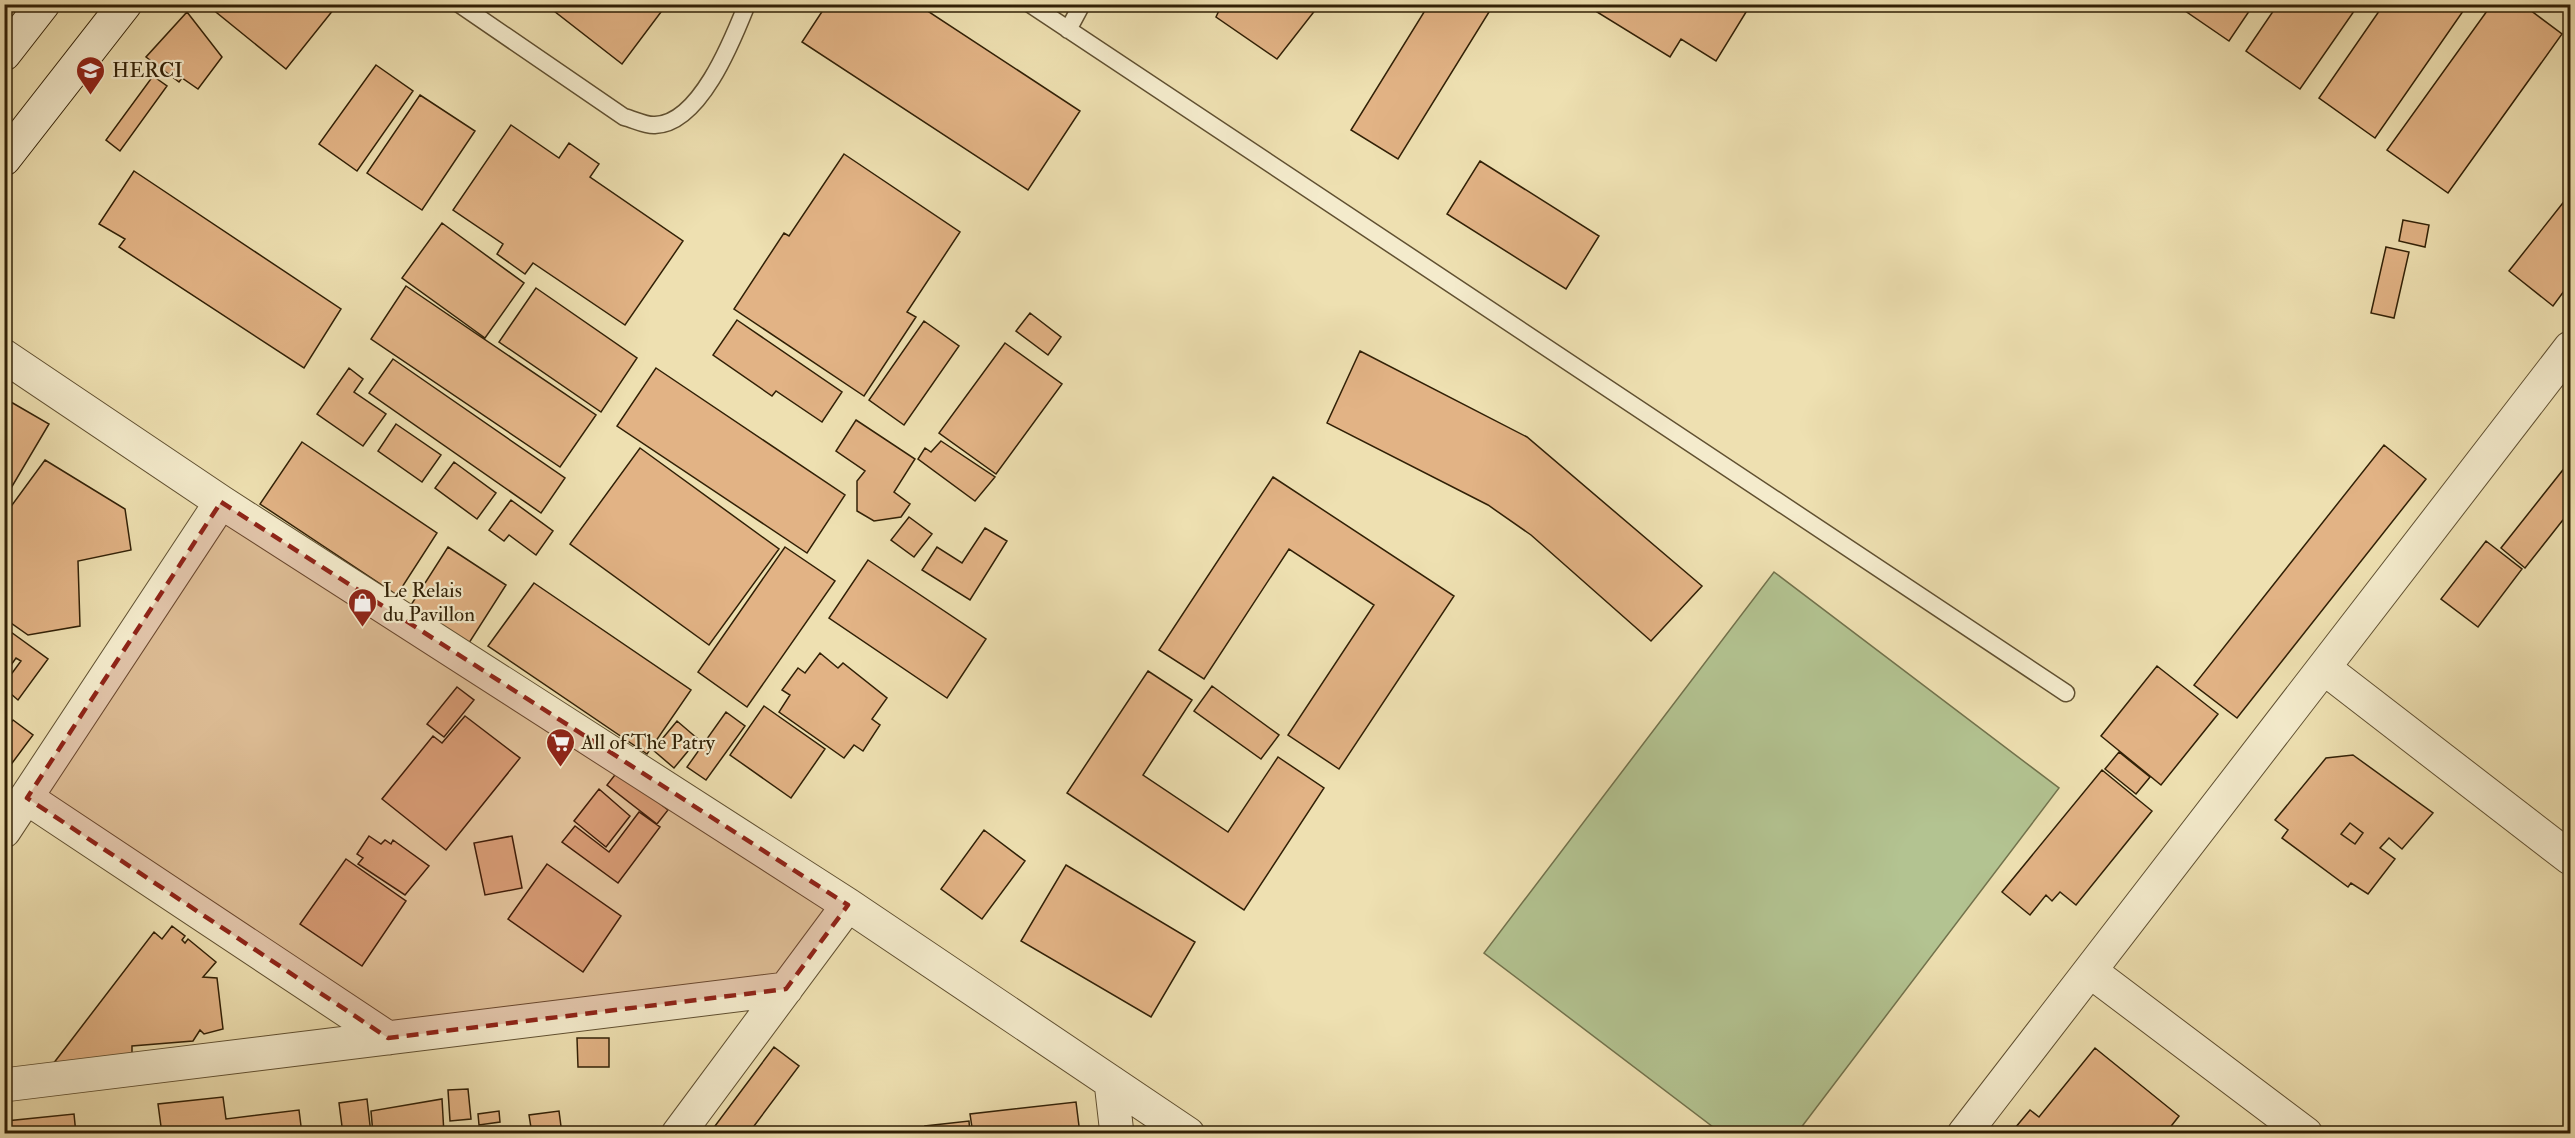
<svg xmlns="http://www.w3.org/2000/svg" width="2575" height="1138" font-family="'IM FELL Double Pica',serif">
	<style>
		.green { fill: #b3c391; stroke: #72724c; stroke-width: 1.5 }
		.building { fill: #e2b385; stroke: #312006; stroke-width: 1.5; fill-rule: evenodd }
		.lines { fill: none; stroke-linecap: round; stroke-linejoin: round }
		.lane-casing { stroke: #605031; stroke-width: 19 }
		.street-casing { stroke: #605031; stroke-width: 35 }
		.secondary-casing { stroke: #312006; stroke-width: 35 }
		.lane { stroke: #f4ebcc; stroke-width: 16 }
		.street { stroke: #f4ebcc; stroke-width: 33 }
		.secondary { stroke: #f4ebcc; stroke-width: 33 }
		.marked { fill: #8f2418; fill-opacity: 0.2; stroke: #8f2418; stroke-width: 4.5; stroke-dasharray: 12 8; stroke-linejoin: round }
		.labels { text-anchor: middle; dominant-baseline: central; stroke-width: 4.5; stroke-linejoin: round; paint-order: stroke }
		.poi-label { font-size: 21px; fill: #312006; stroke: #f4ebcc; text-anchor: start }
	</style>
	<rect width="100%" height="100%" fill="#eee0b1"/>
	<filter id="stains"><feTurbulence type="fractalNoise" baseFrequency=".00333" numOctaves="4"/><feColorMatrix values="0 0 0 0 .2 0 0 0 0 .09 0 0 0 0 .02 0 0 0 .5 -.17"/></filter>
	<radialGradient id="worn" r=".72"><stop offset=".6" stop-color="#630" stop-opacity="0"/><stop offset="1" stop-color="#630" stop-opacity=".3"/></radialGradient>
	<!-- green -->
	<path class="green" d="M 1774,572 L 2059,788 L 1797,1133 L 1721,1133 L 1484,953 Z"/>
	<!-- building -->
	<path class="building" d="M 206,4 L 338,4 L 286,69 Z
		M 545,4 L 667,4 L 622,64 Z
		M 827,4 L 917,4 L 1080,111 L 1028,190 L 802,42 Z
		M 1222,4 L 1320,4 L 1277,59 L 1216,17 Z
		M 1429,4 L 1494,4 L 1398,159 L 1351,130 Z
		M 1602,4 L 1751,4 L 1716,61 L 1681,39 L 1670,57 L 1597,12 Z
		M 2175,4 L 2254,4 L 2229,41 Z
		M 2278,4 L 2359,4 L 2300,89 L 2246,51 Z
		M 2384,4 L 2468,4 L 2375,138 L 2319,98 Z
		M 2492,4 L 2522,4 L 2562,34 L 2448,193 L 2387,150 Z
		M 187,12 L 222,57 L 198,89 L 182,78 L 179,82 L 146,57 Z
		M 376,65 L 413,91 L 357,171 L 319,144 Z
		M 153,76 L 167,86 L 120,151 L 106,140 Z
		M 420,95 L 475,131 L 422,210 L 367,173 Z
		M 511,125 L 559,158 L 569,143 L 599,164 L 590,177 L 683,241 L 625,325 L 533,263 L 525,274 L 497,254 L 503,244 L 453,210 Z
		M 844,154 L 960,232 L 907,312 L 916,317 L 864,396 L 734,309 L 784,233 L 789,236 Z
		M 1480,161 L 1599,236 L 1566,289 L 1447,214 Z
		M 134,171 L 341,309 L 304,368 L 119,247 L 125,239 L 99,224 Z
		M 2570,194 L 2570,283 L 2553,306 L 2509,271 Z
		M 2403,220 L 2429,225 L 2425,247 L 2399,241 Z
		M 442,223 L 524,283 L 485,338 L 402,278 Z
		M 2386,247 L 2409,252 L 2394,318 L 2371,313 Z
		M 406,286 L 596,415 L 560,467 L 371,339 Z
		M 536,288 L 637,358 L 601,412 L 499,342 Z
		M 1030,313 L 1061,337 L 1048,355 L 1016,331 Z
		M 737,320 L 842,392 L 822,422 L 776,391 L 772,396 L 713,355 Z
		M 924,321 L 959,346 L 904,425 L 869,400 Z
		M 1005,343 L 1062,384 L 996,474 L 939,433 Z
		M 1360,351 L 1527,437 L 1702,586 L 1651,641 L 1531,535 L 1488,505 L 1327,423 Z
		M 393,359 L 565,478 L 541,513 L 369,393 Z
		M 349,368 L 363,379 L 354,392 L 386,414 L 363,446 L 317,414 Z
		M 656,368 L 845,495 L 807,553 L 617,426 Z
		M 4,398 L 49,424 L 4,500 Z
		M 856,420 L 915,459 L 894,492 L 910,504 L 901,517 L 874,521 L 857,511 L 857,481 L 865,471 L 836,451 Z
		M 396,424 L 441,455 L 422,482 L 378,451 Z
		M 941,441 L 995,477 L 975,501 L 918,459 L 925,448 L 931,452 Z
		M 302,442 L 437,533 L 397,595 L 260,504 Z
		M 2384,445 L 2426,479 L 2237,718 L 2194,685 Z
		M 640,448 L 779,549 L 709,645 L 570,544 Z
		M 45,460 L 125,509 L 131,550 L 78,561 L 80,626 L 28,635 L 4,618 L 4,516 Z
		M 2570,461 L 2570,511 L 2525,568 L 2501,548 Z
		M 454,462 L 496,493 L 477,519 L 435,488 Z
		M 1273,477 L 1454,596 L 1339,769 L 1288,735 L 1374,605 L 1289,549 L 1204,679 L 1159,650 Z
		M 511,500 L 553,531 L 536,555 L 509,535 L 504,541 L 489,530 Z
		M 909,517 L 932,534 L 914,557 L 891,540 Z
		M 985,528 L 1007,541 L 970,600 L 922,570 L 937,547 L 962,563 Z
		M 2486,541 L 2522,569 L 2478,627 L 2441,599 Z
		M 448,547 L 506,585 L 469,643 L 411,605 Z
		M 785,547 L 835,581 L 747,707 L 698,672 Z
		M 868,560 L 986,639 L 947,698 L 829,618 Z
		M 534,583 L 691,690 L 647,754 L 488,646 Z
		M 4,627 L 48,659 L 18,700 L 4,688 L 4,684 L 21,661 L 16,658 L 4,675 Z
		M 820,653 L 838,668 L 843,663 L 887,698 L 872,719 L 880,725 L 863,751 L 854,745 L 844,758 L 779,712 L 790,695 L 782,690 L 798,668 L 805,673 Z
		M 2157,666 L 2218,714 L 2161,785 L 2101,736 Z
		M 1148,671 L 1192,700 L 1143,775 L 1228,832 L 1278,757 L 1324,788 L 1244,910 L 1067,793 Z
		M 1212,686 L 1279,735 L 1261,759 L 1194,711 Z
		M 457,687 L 474,700 L 444,737 L 427,724 Z
		M 764,706 L 825,749 L 791,798 L 730,755 Z
		M 726,712 L 745,726 L 706,780 L 687,767 Z
		M 465,716 L 520,758 L 446,850 L 382,799 L 433,736 L 442,743 Z
		M 13,720 L 33,735 L 4,774 L 4,731 Z
		M 677,721 L 698,739 L 674,768 L 653,750 Z
		M 2119,752 L 2150,777 L 2136,794 L 2105,769 Z
		M 2353,755 L 2433,813 L 2402,849 L 2389,838 L 2380,848 L 2395,859 L 2368,894 L 2351,883 L 2348,887 L 2282,838 L 2288,830 L 2275,820 L 2326,758 ZM 2350,823 L 2363,833 L 2355,844 L 2341,834 Z
		M 2102,770 L 2152,811 L 2076,905 L 2060,892 L 2052,901 L 2046,895 L 2030,915 L 2002,892 Z
		M 618,771 L 668,810 L 657,824 L 607,785 Z
		M 599,789 L 630,816 L 606,847 L 574,821 Z
		M 639,812 L 660,827 L 618,883 L 562,842 L 575,826 L 609,852 Z
		M 2350,823 L 2363,833 L 2355,844 L 2341,834 Z
		M 984,830 L 1025,861 L 982,919 L 941,889 Z
		M 369,836 L 381,844 L 385,840 L 391,844 L 393,840 L 429,866 L 405,895 L 358,864 L 363,858 L 357,854 Z
		M 512,836 L 522,888 L 485,895 L 474,843 Z
		M 346,859 L 406,901 L 362,966 L 300,924 Z
		M 547,864 L 621,916 L 583,972 L 508,919 Z
		M 1066,865 L 1195,942 L 1151,1017 L 1021,941 Z
		M 172,926 L 185,936 L 182,940 L 185,943 L 188,939 L 216,962 L 203,977 L 217,978 L 223,1029 L 204,1034 L 200,1030 L 193,1041 L 132,1046 L 132,1061 L 53,1064 L 154,932 L 162,939 Z
		M 577,1038 L 609,1038 L 609,1067 L 578,1067 Z
		M 774,1047 L 799,1066 L 748,1134 L 709,1134 Z
		M 2095,1048 L 2179,1116 L 2165,1134 L 2010,1134 L 2030,1110 L 2039,1117 Z
		M 468,1089 L 471,1119 L 450,1121 L 448,1090 Z
		M 223,1097 L 226,1119 L 299,1110 L 302,1134 L 162,1134 L 158,1104 Z
		M 367,1099 L 371,1134 L 343,1134 L 339,1103 Z
		M 442,1099 L 444,1134 L 373,1134 L 371,1111 Z
		M 1076,1102 L 1080,1134 L 973,1134 L 970,1114 Z
		M 499,1111 L 500,1122 L 479,1125 L 478,1114 Z
		M 559,1111 L 562,1134 L 532,1134 L 529,1115 Z
		M 74,1114 L 76,1134 L 8,1134 L 6,1121 Z
		M 969,1121 L 970,1134 L 926,1134 L 925,1126 Z"/>
	<g class="lines">
		<defs>
			<path id="lane" d="M 459,4 L 624,117 C 633,119 646,126 655,125 C 700,124 733,39 747,4
				M 1030,4 L 2066,693
				M 1068,30 L 1082,4"/>
			<path id="street" d="M 4,356 L 221,502 L 848,905 L 1188,1134
				M 2324,668 L 2570,858
				M 27,798 L 388,1038
				M 4,831 L 221,502
				M 2090,971 L 2306,1134
				M 1111,1082 L 1117,1134
				M 4,1085 L 786,989
				M 678,1134 L 848,905
				M 1964,1134 L 2570,348"/>
			<path id="secondary" d="M 4,54 L 43,4
				M 4,159 L 125,4"/>
		</defs>
		<!-- lane casing -->
		<use href="#lane" class="lane-casing"/>
		<!-- street casing -->
		<use href="#street" class="street-casing"/>
		<!-- secondary casing -->
		<use href="#secondary" class="secondary-casing"/>
		<!-- lane -->
		<use href="#lane" class="lane"/>
		<!-- street -->
		<use href="#street" class="street"/>
		<!-- secondary -->
		<use href="#secondary" class="secondary"/>
	</g>
	<!-- marked area -->
	<path class="marked" d="M 221,502 L 848,905 L 786,989 L 388,1038 L 27,798 Z"/>
	<!-- icons -->
	<defs>
		<symbol id="university-pin" viewBox="-11 -11 22 30"><path d="M0 17L-7.5 6A9.5 9.5 0 1 1 7.5 6Z" fill="#8f2418" stroke="#f4ebcc"/><path d="M0-5L7-2L0 1L-7-2ZM-4 1L0 2.5L4 1V4Q0 6-4 4Z" fill="#fff"/></symbol>
		<symbol id="shop-pin" viewBox="-11 -11 22 30"><path d="M0 17L-7.5 6A9.5 9.5 0 1 1 7.5 6Z" fill="#8f2418" stroke="#f4ebcc"/><path d="M-5-2.5h2.3a2.7 3.5 0 0 1 5.4 0H5L5.5 6h-11ZM-1.5-2.5h3a1.5 2.3 0 0 0-3 0Z" fill="#fff"/></symbol>
		<symbol id="supermarket-pin" viewBox="-11 -11 22 30"><path d="M0 17L-7.5 6A9.5 9.5 0 1 1 7.5 6Z" fill="#8f2418" stroke="#f4ebcc"/><path d="M-6-5.5h2.5l.6 2H6L4.5 2H-2.5L-4.4-4H-6ZM-1.5 3.2a1.3 1.3 0 1 0 .1 0ZM3 3.2a1.3 1.3 0 1 0 .1 0Z" fill="#fff"/></symbol>
	</defs>
	<g fill-rule="evenodd">
		<use href="#university-pin" x="74" y="54" width="33" height="45"/>
		<use href="#shop-pin" x="346" y="586" width="33" height="45"/>
		<use href="#supermarket-pin" x="544" y="726" width="33" height="45"/>
	</g>
	<g class="labels">
		<!-- poi labels -->
		<g class="poi-label">
			<text x="112" y="70">HERCI</text>
			<text x="383" y="590">Le Relais<tspan x="383" dy="24">du Pavillon</tspan></text>
			<text x="581" y="742">All of The Patry</text>
		</g>
	</g>
	<!-- margin -->
	<rect width="2575" height="1138" fill="none" stroke="#eee0b1" stroke-width="24"/>
	<rect x="6" y="6" width="2563" height="1126" fill="none" stroke="#312006" stroke-width="3"/>
	<rect x="12" y="12" width="2551" height="1114" fill="none" stroke="#312006" stroke-width="1.5"/>
	<rect width="100%" height="100%" filter="url(#stains)"/>
	<rect width="100%" height="100%" fill="url(#worn)"/>
</svg>
